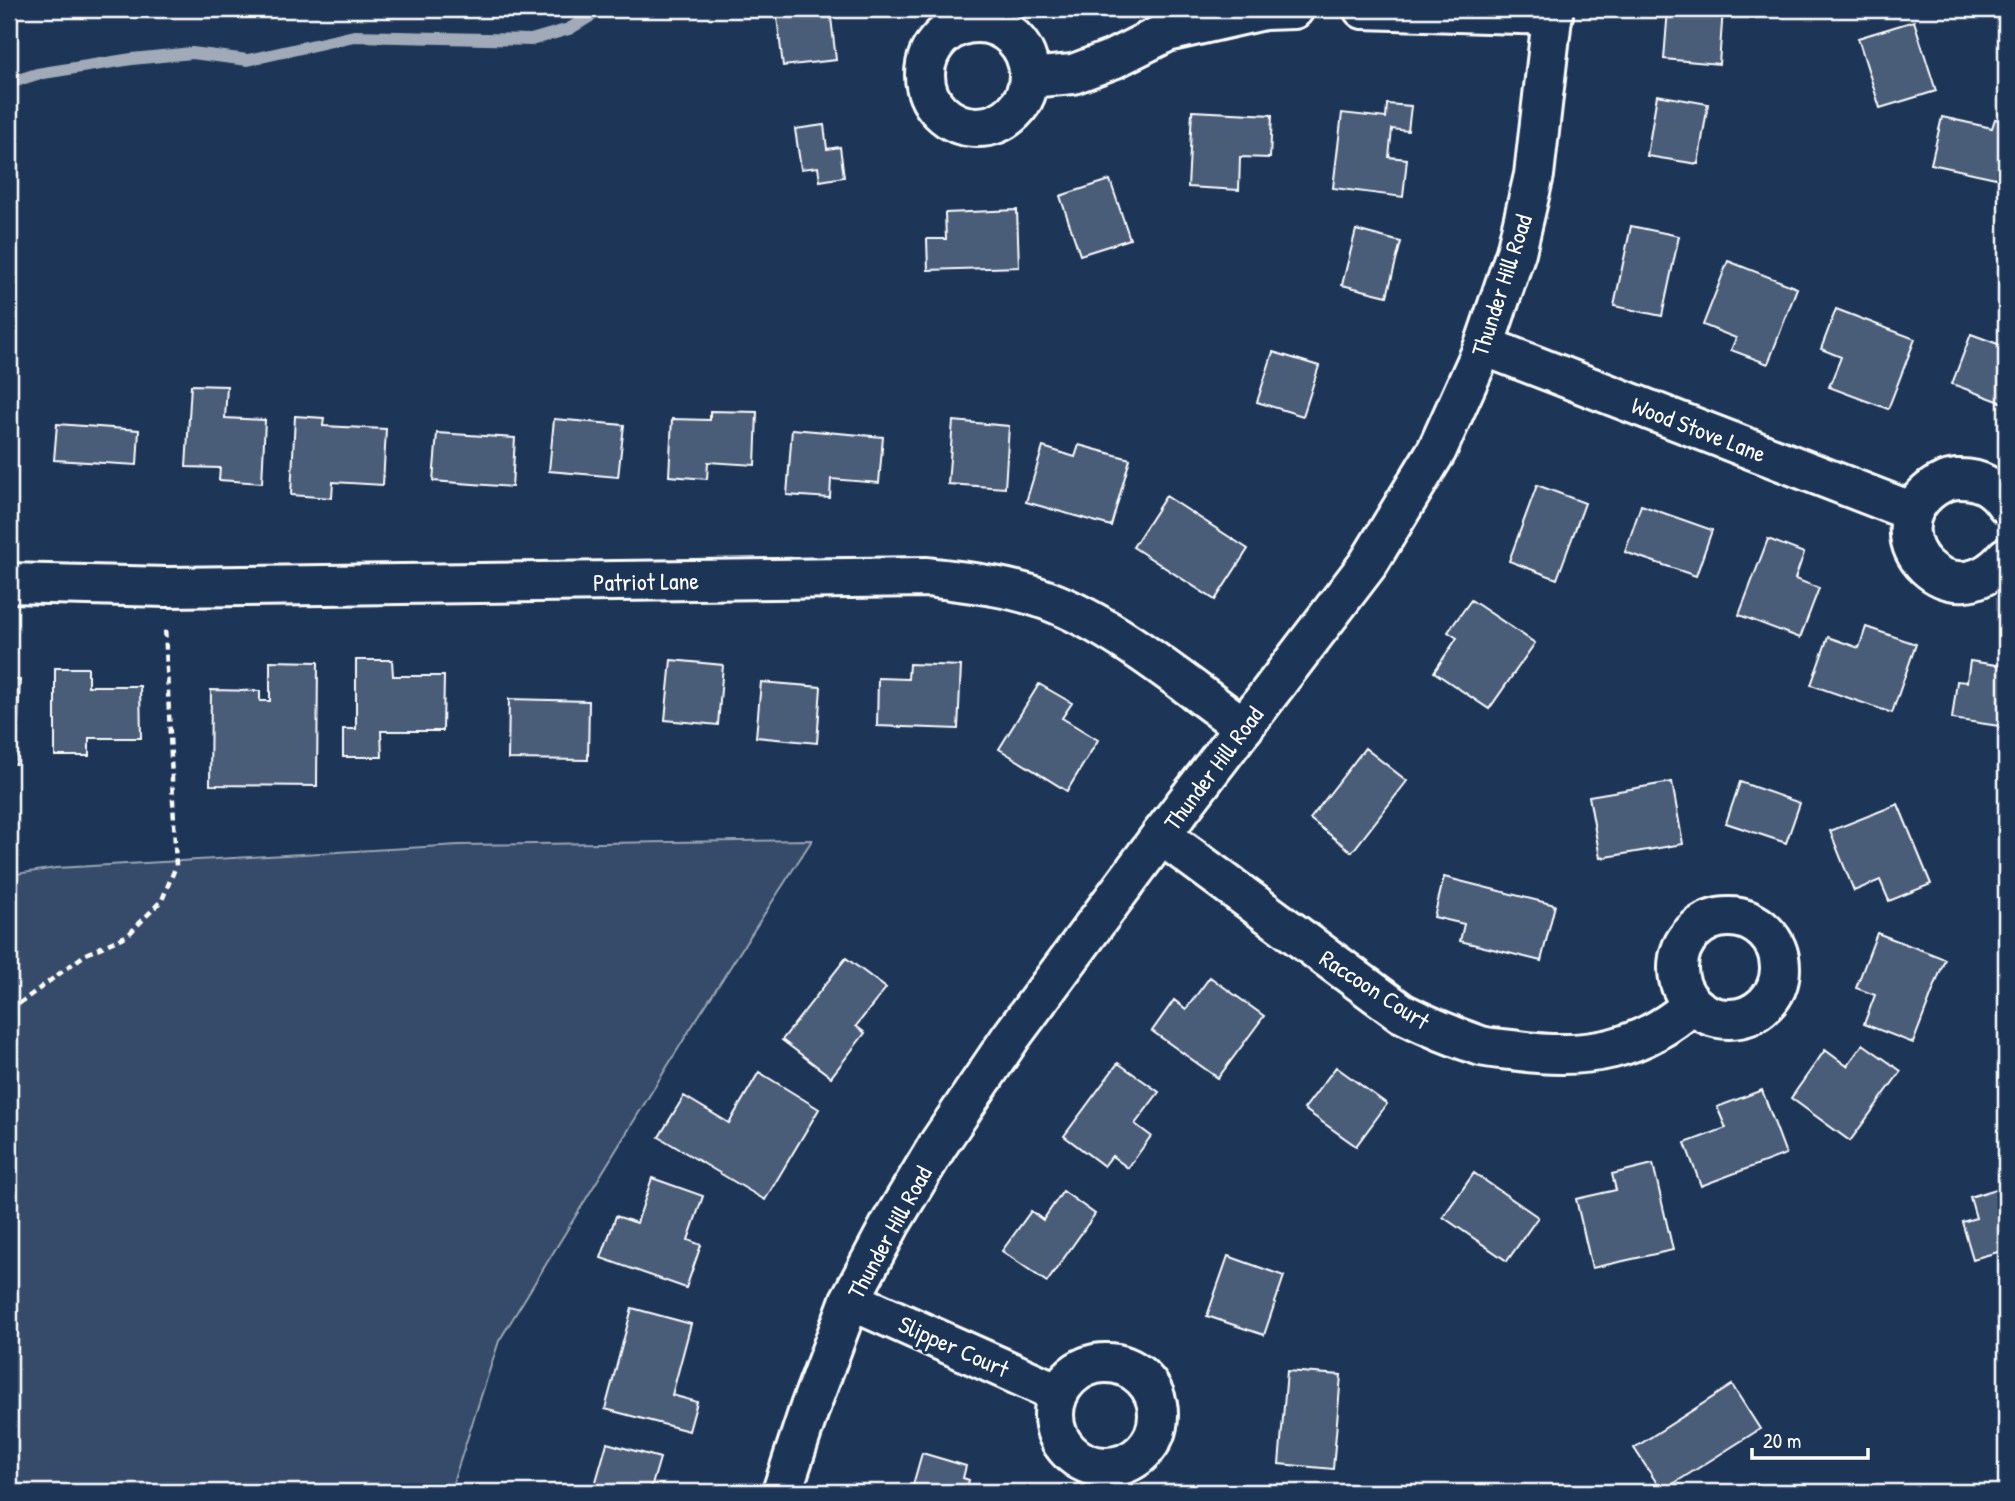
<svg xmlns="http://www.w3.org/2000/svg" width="2015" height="1501" font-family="'Patrick Hand',sans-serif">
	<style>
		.green { fill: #364b69; stroke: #9aa5b4; stroke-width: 2 }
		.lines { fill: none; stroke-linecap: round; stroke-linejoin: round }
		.stream { stroke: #a0aab8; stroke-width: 12 }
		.building { fill: #4a5d79; stroke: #fff; stroke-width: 2 }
		.minor-casing { stroke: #fff; stroke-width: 44 }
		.tertiary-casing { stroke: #fff; stroke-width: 44 }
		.path { stroke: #fff; stroke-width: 4.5; stroke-dasharray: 7 5; stroke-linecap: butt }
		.minor { stroke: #1d3557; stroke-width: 38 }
		.tertiary { stroke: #1d3557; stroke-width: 38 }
		.labels { text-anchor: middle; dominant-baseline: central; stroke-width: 6; stroke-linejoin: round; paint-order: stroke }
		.street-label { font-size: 24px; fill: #fff; stroke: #1d3557 }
	</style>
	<rect width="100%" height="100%" fill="#1d3557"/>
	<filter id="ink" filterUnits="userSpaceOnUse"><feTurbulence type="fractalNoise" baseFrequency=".0143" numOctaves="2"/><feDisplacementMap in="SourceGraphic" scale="14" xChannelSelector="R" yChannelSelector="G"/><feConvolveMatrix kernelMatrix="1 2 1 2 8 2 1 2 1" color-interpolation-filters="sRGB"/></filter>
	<g filter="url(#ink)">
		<!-- green -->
		<path class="green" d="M 812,840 L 689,1031 L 499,1341 L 450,1492 L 9,1492 L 9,875 L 56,868 L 459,845 Z"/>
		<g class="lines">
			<!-- stream -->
			<path class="stream" d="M 9,83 L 37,74 L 132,59 L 192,53 L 248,60 L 354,36 L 531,40 L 569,29 L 602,9"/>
		</g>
		<!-- building -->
		<path class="building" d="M 776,9 L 830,9 L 836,60 L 783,66 Z
			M 1668,9 L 1723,9 L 1719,64 L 1664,59 Z
			M 1914,21 L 1936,91 L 1880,108 L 1858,38 Z
			M 1657,95 L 1708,104 L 1698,164 L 1647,156 Z
			M 1387,104 L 1411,106 L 1408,131 L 1392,129 L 1389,157 L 1407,159 L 1403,197 L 1333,188 L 1342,113 L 1386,118 Z
			M 1192,111 L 1272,115 L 1270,158 L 1240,157 L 1239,190 L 1188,187 Z
			M 1942,117 L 1992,128 L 1995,119 L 2006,121 L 2005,180 L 1931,164 Z
			M 824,125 L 827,149 L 840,147 L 844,177 L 820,181 L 818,167 L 801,169 L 795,129 Z
			M 1110,180 L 1130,239 L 1080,255 L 1060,196 Z
			M 1017,210 L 1019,267 L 928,270 L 927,239 L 946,239 L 945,213 Z
			M 1631,226 L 1679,236 L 1662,316 L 1614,306 Z
			M 1356,230 L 1401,242 L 1387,296 L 1342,285 Z
			M 1728,261 L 1797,288 L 1768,364 L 1731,350 L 1736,338 L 1703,325 Z
			M 1836,309 L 1915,339 L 1888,409 L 1829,387 L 1841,357 L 1821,349 Z
			M 1971,334 L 2006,347 L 2006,404 L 1952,384 Z
			M 1273,352 L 1319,366 L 1303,416 L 1257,402 Z
			M 191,385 L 227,386 L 225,418 L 265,420 L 262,483 L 219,480 L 220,468 L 186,467 Z
			M 710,411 L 757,412 L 755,465 L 708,462 L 707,479 L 669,476 L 672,419 L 710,420 Z
			M 295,416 L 324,418 L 323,426 L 386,429 L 383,485 L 333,482 L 332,498 L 291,495 Z
			M 554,419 L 624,425 L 618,477 L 549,471 Z
			M 953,421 L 1009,426 L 1005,488 L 948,484 Z
			M 57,424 L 139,430 L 137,465 L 54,460 Z
			M 792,429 L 883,437 L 879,483 L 831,479 L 830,498 L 787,495 Z
			M 437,433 L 515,438 L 512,487 L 433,481 Z
			M 1079,445 L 1130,459 L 1111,526 L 1026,502 L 1043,447 L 1075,457 Z
			M 1537,485 L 1585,503 L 1557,579 L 1509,561 Z
			M 1166,496 L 1248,549 L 1215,600 L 1133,547 Z
			M 1641,505 L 1712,530 L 1696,576 L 1625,552 Z
			M 1768,539 L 1804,553 L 1795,579 L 1819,588 L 1800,638 L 1739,615 Z
			M 1471,600 L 1535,643 L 1489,709 L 1434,672 L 1457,638 L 1448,632 Z
			M 1866,627 L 1916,644 L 1892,713 L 1811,685 L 1828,637 L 1859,648 Z
			M 2005,653 L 2006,727 L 1952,719 L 1957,681 L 1967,682 L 1970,661 L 2003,666 Z
			M 356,660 L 392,660 L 393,676 L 444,676 L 443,731 L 381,731 L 382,757 L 343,757 L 343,729 L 356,729 Z
			M 671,660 L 723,665 L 718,725 L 665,720 Z
			M 270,661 L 318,662 L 317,786 L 210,785 L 211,690 L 260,691 L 260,701 L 270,701 Z
			M 909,664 L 961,666 L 958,729 L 877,726 L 878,678 L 908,679 Z
			M 55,668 L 88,668 L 88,686 L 140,686 L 141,738 L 89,738 L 89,756 L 55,756 Z
			M 9,680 L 20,680 L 16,764 L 9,764 Z
			M 761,682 L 821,687 L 817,743 L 756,737 Z
			M 1039,684 L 1072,703 L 1062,718 L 1098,740 L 1067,791 L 999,749 Z
			M 509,699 L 589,701 L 588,760 L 508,759 Z
			M 1365,748 L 1407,781 L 1352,852 L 1310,819 Z
			M 1672,782 L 1683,844 L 1600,858 L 1589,796 Z
			M 1740,782 L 1800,803 L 1786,843 L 1726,823 Z
			M 1898,804 L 1931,884 L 1889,901 L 1880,880 L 1854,891 L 1830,831 Z
			M 1444,877 L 1555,905 L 1541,961 L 1460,941 L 1464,924 L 1434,917 Z
			M 1877,933 L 1945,959 L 1913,1043 L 1864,1024 L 1875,995 L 1856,988 Z
			M 846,958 L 886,988 L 856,1026 L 865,1033 L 831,1077 L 782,1040 Z
			M 1210,977 L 1264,1016 L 1218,1078 L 1152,1031 L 1174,1000 L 1186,1009 Z
			M 1863,1044 L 1901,1071 L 1850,1141 L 1791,1098 L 1825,1050 L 1847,1066 Z
			M 1118,1063 L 1159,1092 L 1135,1124 L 1151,1136 L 1128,1168 L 1112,1156 L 1104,1166 L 1064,1136 Z
			M 1336,1067 L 1387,1104 L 1356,1146 L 1304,1109 Z
			M 759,1072 L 819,1109 L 765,1200 L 659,1137 L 684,1096 L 729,1123 Z
			M 1762,1090 L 1786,1154 L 1701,1186 L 1685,1143 L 1726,1128 L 1717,1107 Z
			M 1653,1164 L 1673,1250 L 1592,1268 L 1576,1199 L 1616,1190 L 1612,1174 Z
			M 1474,1173 L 1538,1217 L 1507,1261 L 1443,1217 Z
			M 652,1178 L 703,1196 L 688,1240 L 701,1245 L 686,1288 L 601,1258 L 616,1216 L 637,1223 Z
			M 2006,1186 L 2006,1252 L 2005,1250 L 1973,1259 L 1962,1222 L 1976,1218 L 1970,1197 Z
			M 1063,1191 L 1095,1214 L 1047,1282 L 1002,1251 L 1031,1211 L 1043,1220 Z
			M 1228,1256 L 1284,1276 L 1264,1335 L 1207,1316 Z
			M 632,1308 L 691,1324 L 672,1395 L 697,1402 L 689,1431 L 605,1409 Z
			M 1287,1371 L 1341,1375 L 1333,1469 L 1279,1464 Z
			M 1732,1385 L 1760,1429 L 1662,1491 L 1634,1448 Z
			M 607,1443 L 660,1458 L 650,1492 L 593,1492 Z
			M 922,1453 L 966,1466 L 963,1478 L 969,1480 L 966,1492 L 911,1492 Z"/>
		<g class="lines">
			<defs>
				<path id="minor" d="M 1363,9 L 1553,15
					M925 75a52 52 0 1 1 104 0a52 52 0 1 1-104 0Z
					M 1029,78 L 1073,74 L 1113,59 L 1167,32 L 1264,10 L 1294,9
					M 1484,346 L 1913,512
					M 2006,504 C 1994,486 1979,478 1957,479 C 1946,480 1936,485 1928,492 C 1874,538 1951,623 2006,557
					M 9,583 L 167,587 L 927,577 C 968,582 1010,586 1049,601 C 1117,627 1184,684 1244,727
					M 1161,835 L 1402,1013 C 1428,1026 1454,1037 1481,1046 C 1493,1049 1506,1049 1519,1051 C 1586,1060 1641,1051 1693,1004
					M1678 968a51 51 0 1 1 102 0a51 51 0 1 1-102 0Z
					M 850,1300 L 1058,1393
					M1054 1415a52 52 0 1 1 104 0a52 52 0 1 1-104 0Z"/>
				<path id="tertiary" d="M 782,1492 L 810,1407 L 850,1300 L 891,1223 L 938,1145 L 1011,1037 L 1161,835 L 1368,564 L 1437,450 L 1484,346 L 1516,252 L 1534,175 L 1553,9"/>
			</defs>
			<!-- minor casing -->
			<use href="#minor" class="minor-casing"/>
			<!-- tertiary casing -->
			<use href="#tertiary" class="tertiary-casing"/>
			<!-- path -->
			<path class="path" d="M 9,12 L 14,9
				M 988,25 L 994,9
				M 9,1011 L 86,954 L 128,935 L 162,900 L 176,866 L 165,626"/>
			<!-- minor -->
			<use href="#minor" class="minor"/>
			<!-- tertiary -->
			<use href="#tertiary" class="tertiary"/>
		</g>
	</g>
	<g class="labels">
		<!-- street labels -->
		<g class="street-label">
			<text transform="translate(1501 285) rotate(-72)">Thunder Hill Road</text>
			<text transform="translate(1699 429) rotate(21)">Wood Stove Lane</text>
			<text transform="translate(646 581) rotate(-1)">Patriot Lane</text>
			<text transform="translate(1213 768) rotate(-53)">Thunder Hill Road</text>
			<text transform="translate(1375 989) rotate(33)">Raccoon Court</text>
			<text transform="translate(889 1232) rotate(-61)">Thunder Hill Road</text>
			<text transform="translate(954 1346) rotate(24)">Slipper Court</text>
		</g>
	</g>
	<!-- margin -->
	<rect width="2015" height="1501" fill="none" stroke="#1d3557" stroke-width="35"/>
	<rect x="18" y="18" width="1980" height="1466" fill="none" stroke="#fff" stroke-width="2.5" filter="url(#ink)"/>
	<!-- scale -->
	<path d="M1752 1448v10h116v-10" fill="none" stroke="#ffffff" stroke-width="3.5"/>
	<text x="1763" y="1448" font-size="21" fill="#ffffff" stroke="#1d3557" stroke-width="5" paint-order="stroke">20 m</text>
</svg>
